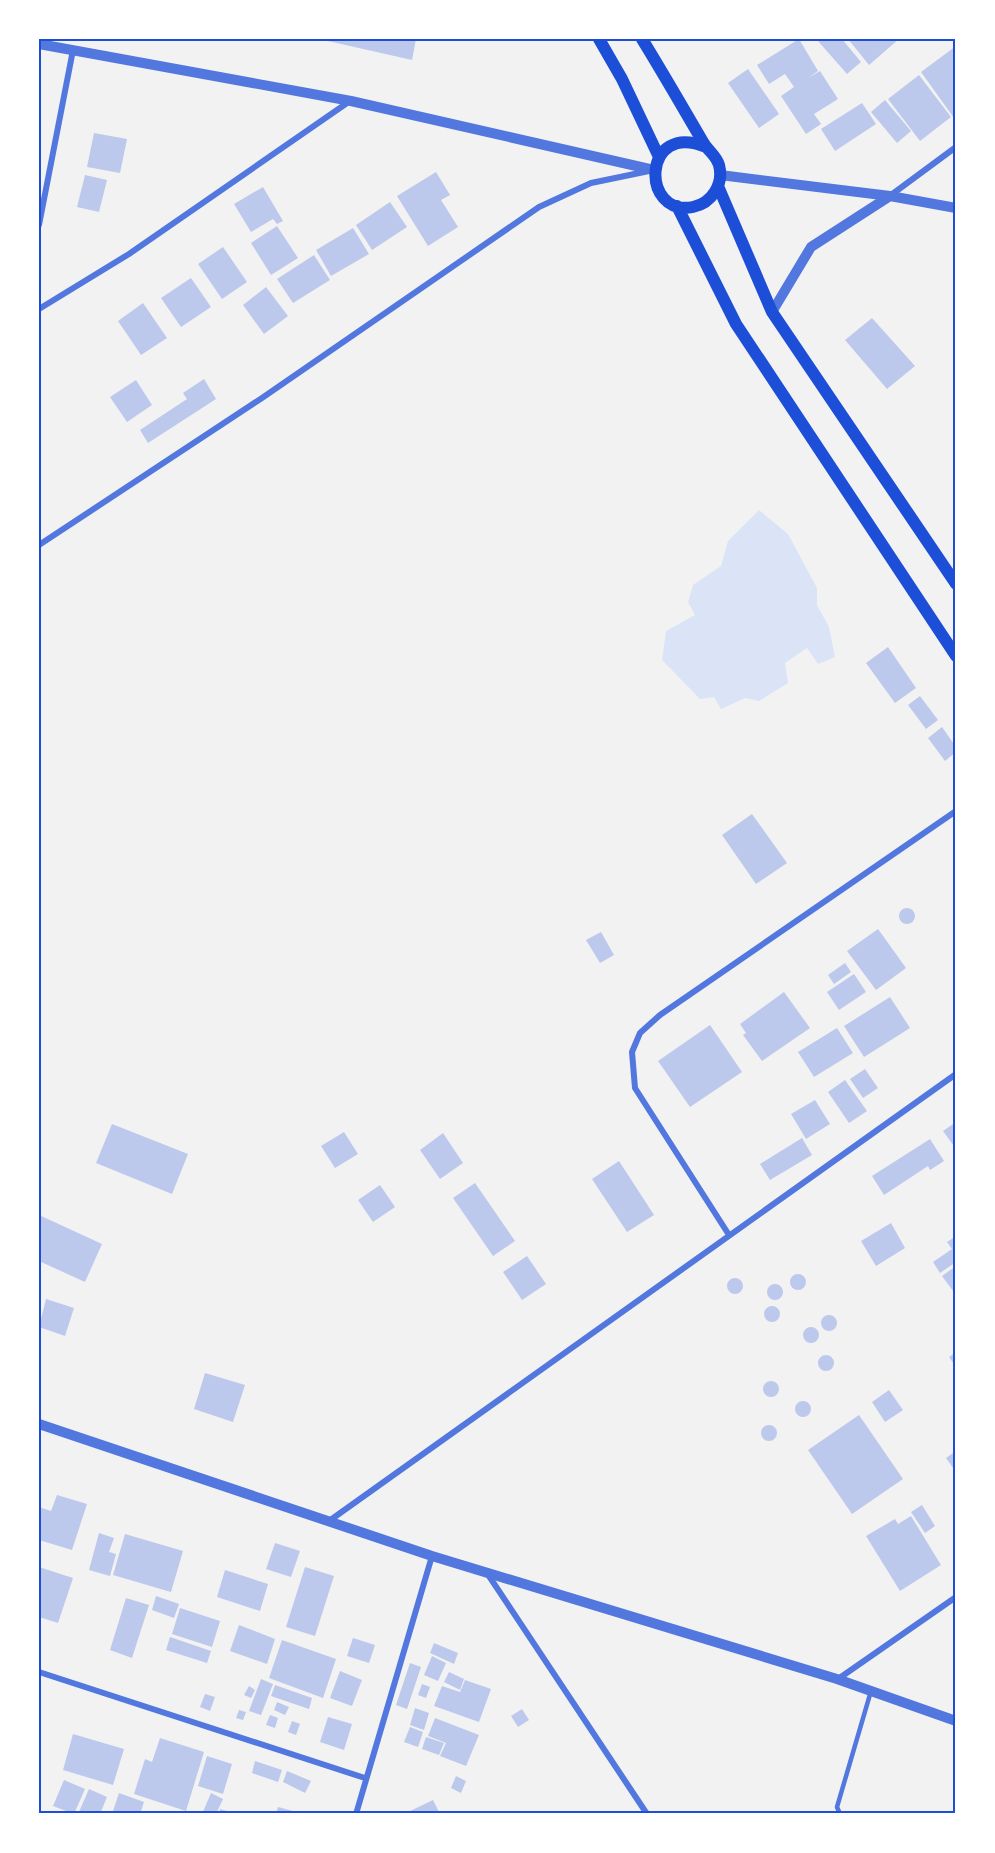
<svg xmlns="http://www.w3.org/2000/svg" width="995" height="1853" font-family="Lato,sans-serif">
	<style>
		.green { fill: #dbe4f7 }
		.building { fill: #bdc9ec }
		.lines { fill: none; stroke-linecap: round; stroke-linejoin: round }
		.service { stroke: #5277de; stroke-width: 4.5 }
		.minor { stroke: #5277de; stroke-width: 6 }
		.tertiary { stroke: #5277de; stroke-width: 10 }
		.secondary { stroke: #1d4ed8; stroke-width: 12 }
		.neatline { fill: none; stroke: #1d4ed8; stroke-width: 2 }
	</style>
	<rect width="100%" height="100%" fill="#f2f2f2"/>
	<!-- green -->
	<path class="green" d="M 759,510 L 788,534 L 817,588 L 817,605 L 829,627 L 835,657 L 818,664 L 807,648 L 785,663 L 788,683 L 759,701 L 745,698 L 721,709 L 714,697 L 700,699 L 662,660 L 666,631 L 695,615 L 688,602 L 693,585 L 721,566 L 728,541 Z"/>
	<!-- building -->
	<path class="building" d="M 319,39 L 416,39 L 412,60 Z
		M 799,39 L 818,71 L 808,78 L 820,71 L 838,99 L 814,114 L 821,124 L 806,134 L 781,96 L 794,87 L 785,74 L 769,84 L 757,65 Z
		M 820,39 L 842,39 L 861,62 L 847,74 L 818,41 Z
		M 848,39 L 899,39 L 869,65 Z
		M 956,46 L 956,116 L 954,118 L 921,72 Z
		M 748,69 L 779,114 L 759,128 L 728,83 Z
		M 919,75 L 951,117 L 920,141 L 888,99 Z
		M 885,100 L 911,131 L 897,143 L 871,112 Z
		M 862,103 L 876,124 L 835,151 L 821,129 Z
		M 94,133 L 127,139 L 120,173 L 87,167 Z
		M 436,172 L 450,195 L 441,200 L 458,227 L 428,246 L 397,196 Z
		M 85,175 L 107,180 L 99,212 L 77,207 Z
		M 263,187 L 283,221 L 277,224 L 273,219 L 251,232 L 234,204 Z
		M 390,202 L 407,227 L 372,250 L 356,225 Z
		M 277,226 L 298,258 L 271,275 L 251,243 Z
		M 353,228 L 369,254 L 331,276 L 316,250 Z
		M 223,247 L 247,282 L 222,299 L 198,264 Z
		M 314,255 L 330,280 L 293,303 L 277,279 Z
		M 191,278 L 211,307 L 181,327 L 161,298 Z
		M 266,287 L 288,316 L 264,334 L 243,305 Z
		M 143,303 L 167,338 L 141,355 L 118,321 Z
		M 872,318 L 915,366 L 887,389 L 845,340 Z
		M 204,379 L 216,399 L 148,443 L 140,430 L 187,399 L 183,393 Z
		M 136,380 L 152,405 L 127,422 L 110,397 Z
		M 888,647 L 916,688 L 895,703 L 866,663 Z
		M 920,696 L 938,720 L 926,729 L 908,705 Z
		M 942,727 L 956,747 L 956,752 L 945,761 L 928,738 Z
		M 752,814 L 787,863 L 756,884 L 722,835 Z
		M899 916a8 8 0 1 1 16 0a8 8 0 1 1-16 0Z
		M 878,929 L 906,968 L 876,990 L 847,951 Z
		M 601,932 L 614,955 L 600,963 L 586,940 Z
		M 845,963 L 851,972 L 834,984 L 828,975 Z
		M 854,974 L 866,992 L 839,1010 L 827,992 Z
		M 784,992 L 810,1028 L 762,1061 L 743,1035 L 746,1033 L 740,1024 Z
		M 890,997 L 910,1028 L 864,1057 L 844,1026 Z
		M 710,1025 L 742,1072 L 690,1107 L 658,1061 Z
		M 837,1028 L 853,1053 L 814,1077 L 798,1052 Z
		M 865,1069 L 878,1088 L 863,1098 L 850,1079 Z
		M 845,1080 L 867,1111 L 849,1123 L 828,1092 Z
		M 815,1100 L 830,1124 L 806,1139 L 791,1114 Z
		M 956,1122 L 956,1149 L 943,1131 Z
		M 112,1124 L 188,1154 L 172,1194 L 96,1163 Z
		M 344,1132 L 358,1154 L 335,1168 L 321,1146 Z
		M 443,1133 L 463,1163 L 440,1179 L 420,1150 Z
		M 802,1138 L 812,1155 L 770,1180 L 760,1164 Z
		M 930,1139 L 944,1161 L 930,1170 L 928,1166 L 884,1195 L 872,1176 Z
		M 619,1161 L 654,1215 L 627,1232 L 592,1179 Z
		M 475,1183 L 515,1241 L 493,1256 L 453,1198 Z
		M 380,1185 L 395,1207 L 373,1222 L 358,1200 Z
		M 39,1215 L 102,1244 L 85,1282 L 39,1261 Z
		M 891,1223 L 905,1248 L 876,1266 L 861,1241 Z
		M 956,1236 L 956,1262 L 940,1273 L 933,1262 L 952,1249 L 947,1242 Z
		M 527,1256 L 546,1284 L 522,1300 L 503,1272 Z
		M 956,1266 L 956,1295 L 942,1276 Z
		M790 1282a8 8 0 1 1 16 0a8 8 0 1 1-16 0Z
		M727 1286a8 8 0 1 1 16 0a8 8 0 1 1-16 0Z
		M767 1292a8 8 0 1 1 16 0a8 8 0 1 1-16 0Z
		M 46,1299 L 74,1308 L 65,1336 L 39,1327 Z
		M764 1314a8 8 0 1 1 16 0a8 8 0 1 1-16 0Z
		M821 1323a8 8 0 1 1 16 0a8 8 0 1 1-16 0Z
		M803 1335a8 8 0 1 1 16 0a8 8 0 1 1-16 0Z
		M 956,1352 L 956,1367 L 949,1357 Z
		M818 1363a8 8 0 1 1 16 0a8 8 0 1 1-16 0Z
		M 205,1373 L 245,1385 L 233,1422 L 194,1409 Z
		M763 1389a8 8 0 1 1 16 0a8 8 0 1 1-16 0Z
		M 889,1390 L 903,1410 L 885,1422 L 872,1402 Z
		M795 1409a8 8 0 1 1 16 0a8 8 0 1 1-16 0Z
		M 859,1415 L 903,1479 L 852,1514 L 808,1450 Z
		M761 1433a8 8 0 1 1 16 0a8 8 0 1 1-16 0Z
		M 956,1451 L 956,1472 L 946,1458 Z
		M 57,1495 L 87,1504 L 72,1550 L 39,1540 L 39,1507 L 51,1511 Z
		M 922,1505 L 935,1526 L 925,1533 L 911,1512 Z
		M 911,1516 L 941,1565 L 900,1591 L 866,1536 L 895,1519 L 898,1524 Z
		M 99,1533 L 114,1538 L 109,1552 L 116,1554 L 110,1576 L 89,1570 Z
		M 125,1534 L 183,1551 L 171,1592 L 113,1575 Z
		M 275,1543 L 300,1551 L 291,1577 L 266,1569 Z
		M 39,1567 L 73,1578 L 58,1623 L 39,1617 Z
		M 305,1567 L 334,1576 L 315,1636 L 286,1627 Z
		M 225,1570 L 268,1584 L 260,1611 L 217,1597 Z
		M 156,1596 L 179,1604 L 174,1618 L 152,1610 Z
		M 126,1598 L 149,1605 L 132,1658 L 110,1650 Z
		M 180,1608 L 220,1621 L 212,1647 L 172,1634 Z
		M 239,1625 L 275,1639 L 267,1664 L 230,1651 Z
		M 170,1637 L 211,1651 L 207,1663 L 166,1650 Z
		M 353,1638 L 375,1645 L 369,1663 L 347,1656 Z
		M 282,1640 L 336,1659 L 323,1698 L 269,1678 Z
		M 434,1643 L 458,1653 L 454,1664 L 430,1653 Z
		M 432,1656 L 446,1663 L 438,1681 L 424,1675 Z
		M 410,1663 L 421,1667 L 407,1709 L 396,1705 Z
		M 340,1671 L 362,1680 L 352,1706 L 330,1698 Z
		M 449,1672 L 464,1679 L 460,1690 L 444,1682 Z
		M 261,1679 L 273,1684 L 261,1715 L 249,1711 Z
		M 465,1680 L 491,1689 L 479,1722 L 434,1706 L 442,1686 L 460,1692 Z
		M 422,1684 L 430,1687 L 426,1698 L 418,1695 Z
		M 275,1685 L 312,1698 L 309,1709 L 271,1696 Z
		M 249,1686 L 255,1690 L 251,1698 L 244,1695 Z
		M 205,1694 L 215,1697 L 210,1711 L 200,1707 Z
		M 277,1702 L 289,1707 L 285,1715 L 274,1710 Z
		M 415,1708 L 429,1713 L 424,1730 L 410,1725 Z
		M 522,1709 L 529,1720 L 518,1727 L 511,1716 Z
		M 239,1710 L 246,1712 L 243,1720 L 236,1718 Z
		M 270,1715 L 278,1718 L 275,1728 L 266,1725 Z
		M 328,1717 L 352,1724 L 344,1750 L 320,1742 Z
		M 435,1718 L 479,1735 L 466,1766 L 440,1756 L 446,1743 L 428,1736 Z
		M 292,1721 L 300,1724 L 296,1735 L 288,1732 Z
		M 410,1727 L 423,1732 L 418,1747 L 404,1742 Z
		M 73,1734 L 124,1749 L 113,1785 L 63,1770 Z
		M 426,1737 L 444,1743 L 439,1755 L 422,1749 Z
		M 160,1738 L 204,1752 L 186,1811 L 134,1794 L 145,1759 L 152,1762 Z
		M 207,1756 L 232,1764 L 223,1794 L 198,1786 Z
		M 255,1761 L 282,1770 L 278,1782 L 252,1773 Z
		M 287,1771 L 311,1781 L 305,1793 L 283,1782 Z
		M 456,1776 L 466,1781 L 461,1793 L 451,1788 Z
		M 64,1780 L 85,1789 L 74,1814 L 53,1806 Z
		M 89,1789 L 107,1797 L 100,1814 L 78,1814 Z
		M 119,1793 L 144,1802 L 140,1814 L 112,1814 Z
		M 211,1793 L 223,1799 L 216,1814 L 202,1814 Z
		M 433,1800 L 440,1814 L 404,1814 Z
		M 278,1807 L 293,1811 L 292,1814 L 276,1814 Z
		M 220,1809 L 234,1813 L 234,1814 L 219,1814 Z"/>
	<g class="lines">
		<!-- service -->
		<path class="service" d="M 840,1814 L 837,1807 L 871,1691"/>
		<!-- minor -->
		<path class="minor" d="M 891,195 L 956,147
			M 39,225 L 73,50
			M 39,309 L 129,254 L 350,101
			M 39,545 L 262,398 L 539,207 L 591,183 L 649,171
			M 729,1235 L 635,1088 L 632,1052 L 640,1033 L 660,1015 L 956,811
			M 329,1521 L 956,1074
			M 487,1573 L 647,1814
			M 39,1672 L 365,1778
			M 838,1679 L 956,1597
			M 356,1814 L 432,1556"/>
		<!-- tertiary -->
		<path class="tertiary" d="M 39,44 L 351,101 L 654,170
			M 720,175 L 890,196 L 956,208
			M 772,312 L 811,247 L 890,196
			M 39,1424 L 432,1556 L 837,1679 L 956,1721"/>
		<!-- secondary -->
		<path class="secondary" d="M 599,39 L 622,79 L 659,157
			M 642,39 C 663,73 683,108 703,142 C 708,151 716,155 719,165 C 724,184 712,203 693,207 C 640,217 642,120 706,147
			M 718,186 L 772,312 L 956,584
			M 677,206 L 736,324 L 956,656"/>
	</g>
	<!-- border -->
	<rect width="995" height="1853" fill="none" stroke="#ffffff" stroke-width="81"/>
	<rect x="40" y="40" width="914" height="1772" class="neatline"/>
</svg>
